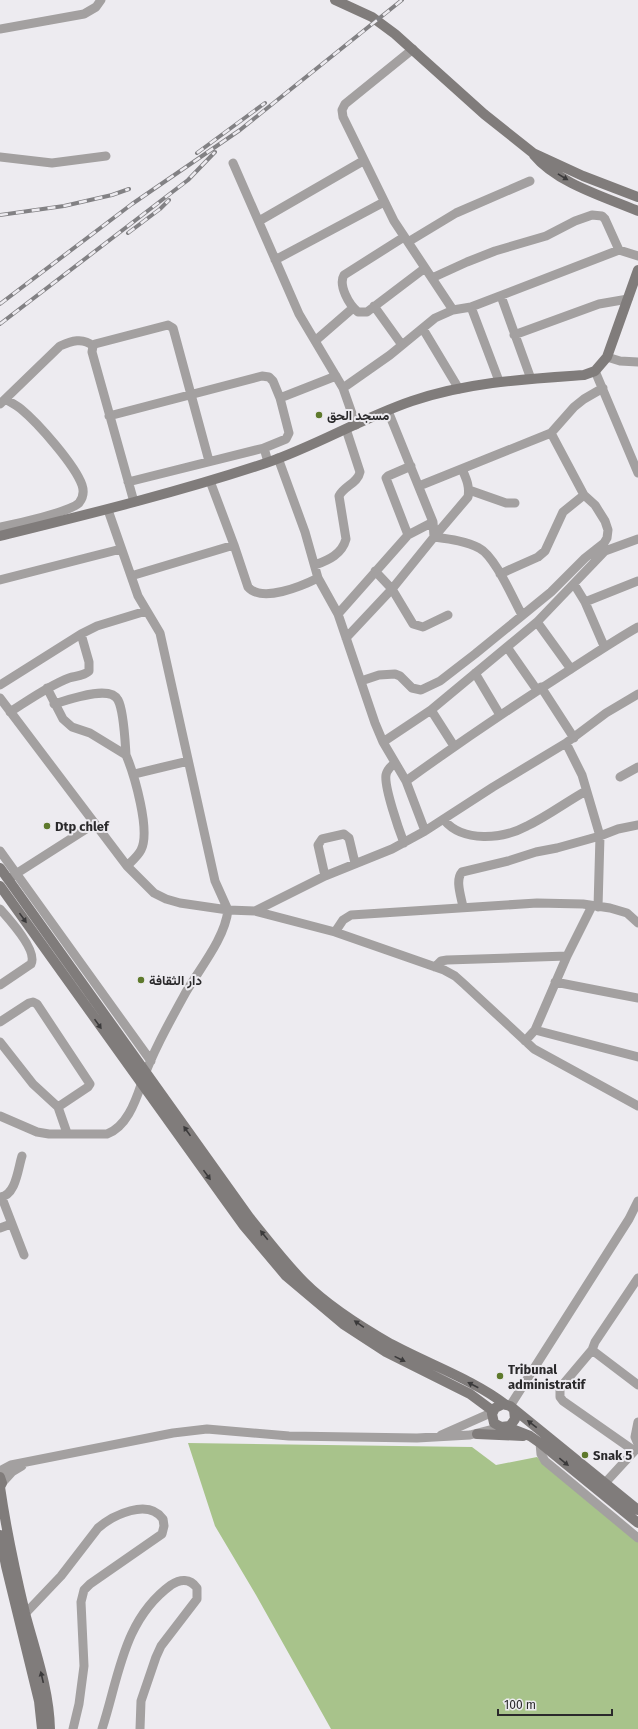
<svg xmlns="http://www.w3.org/2000/svg" width="638" height="1729" font-family="'Fira Sans',Vazirmatn,sans-serif">
	<style>
		.forest { fill: #a8c38b }
		.lines { fill: none; stroke-linecap: round; stroke-linejoin: round }
		.minor { stroke: #a3a0a0; stroke-width: 9 }
		.secondary { stroke: #807c7b; stroke-width: 10 }
		.rail-casing { stroke: #828184; stroke-width: 4 }
		.rail { stroke: #edebf0; stroke-width: 2.5; stroke-dasharray: 8; stroke-linecap: butt }
		.oneway { fill: #3b3a3b }
		.poi-dot { fill: #5e792c; stroke: #edebf0; stroke-width: 1.5 }
		.labels { text-anchor: middle; dominant-baseline: central; stroke-width: 4; stroke-linejoin: round; paint-order: stroke }
		.poi-label { font-size: 13px; font-weight: bold; fill: #2a292b; stroke: #edebf0; text-anchor: start }
	</style>
	<rect width="100%" height="100%" fill="#edebf0"/>
	<!-- forest -->
	<path class="forest" d="M 188,1443 L 472,1447 L 496,1465 L 537,1457 L 638,1542 L 638,1729 L 331,1729 L 256,1595 L 215,1526 Z"/>
	<g class="lines">
		<!-- minor -->
		<path class="minor" d="M 0,29 L 84,14 L 96,7 L 101,0
			M 413,49 L 345,104 L 342,110 L 343,117 L 394,221 L 453,310 L 471,307 L 619,250 L 638,256
			M 0,157 L 52,163 L 106,156
			M 233,163 L 299,314 L 343,388 L 356,425
			M 259,221 L 363,161
			M 404,237 L 344,275 C 338,285 349,305 358,312 L 367,312 L 425,268
			M 408,242 L 456,213 L 530,181
			M 275,260 L 384,202
			M 432,278 L 467,262 L 495,251 L 546,236 L 575,221 L 592,215 L 602,216 L 605,219 L 619,250
			M 501,296 L 531,379
			M 374,306 L 402,345
			M 471,307 L 499,381
			M 423,329 L 459,389
			M 514,335 L 599,304 L 628,299
			M 315,341 L 353,308
			M 607,357 L 620,361 L 638,362
			M 595,371 L 638,473
			M 343,388 L 390,355 L 435,318 L 453,310
			M 280,398 L 336,376
			M 0,404 L 60,346 C 71,341 83,337 93,346
			M 109,416 L 262,376 L 269,377 L 273,381 L 280,398 L 289,433 L 286,439 L 264,448
			M 551,433 L 574,407 L 584,399 L 603,388
			M 210,481 L 234,545
			M 128,482 L 264,448 L 268,462
			M 469,490 L 506,503 L 515,503
			M 134,502 L 92,352 L 93,346 L 95,344 L 168,325 L 173,328 L 209,461
			M 0,527 C 15,524 70,512 79,503 C 83,498 84,491 82,485 C 75,465 38,423 21,409 C 16,405 10,402 5,399
			M 408,535 L 386,478 L 388,476 L 411,466
			M 434,537 C 449,539 466,541 479,548 C 495,556 513,599 522,615
			M 434,537 L 468,497 C 470,486 466,478 462,469
			M 315,565 C 329,560 342,554 346,539 L 339,496 C 344,486 358,483 360,472 L 346,429
			M 375,571 L 392,589 L 413,624 L 423,627 L 448,615
			M 500,574 L 538,557 L 545,551 L 563,512 L 584,495
			M 131,576 L 234,545 L 248,587 C 262,603 302,586 318,578
			M 0,580 L 121,549
			M 574,584 L 585,602 L 604,646
			M 585,602 L 638,581
			M 338,614 L 408,535 L 433,522
			M 537,622 L 571,669
			M 346,638 L 392,589 L 434,537 L 433,522 L 388,411
			M 507,647 L 537,690
			M 475,673 L 500,715
			M 361,681 L 379,675 L 395,674 L 400,676 L 412,688 L 421,690 L 440,681 L 475,654 L 551,592 L 585,558 L 604,543 L 607,538 L 608,530 L 605,521 L 595,505 L 584,495 L 551,433 L 419,486
			M 0,685 L 81,634 L 97,626 L 146,611
			M 541,687 L 574,738
			M 47,688 L 63,719 L 72,727 L 90,733 L 126,755 C 134,774 151,831 141,850 C 138,856 132,861 127,866
			M 0,698 L 127,866 L 154,893 L 166,899 L 180,903 L 228,910 L 255,911 L 335,932 L 444,970 L 455,976 L 464,984 L 534,1049 L 638,1106
			M 54,704 C 68,700 110,684 118,700 C 124,711 125,741 126,755
			M 431,710 L 454,746
			M 10,712 C 29,700 48,686 69,678 C 75,676 84,676 89,671 L 89,662 L 81,634
			M 383,742 L 431,710 L 537,622 L 605,551 L 638,539
			M 566,743 L 582,775 L 600,836 L 598,907
			M 395,763 C 391,766 387,770 386,775 C 384,787 399,830 404,843
			M 134,774 L 188,761
			M 620,777 L 638,767
			M 406,781 C 460,742 515,705 571,669 C 593,655 615,640 638,627
			M 444,820 C 463,843 503,839 527,826 C 548,816 566,802 586,791
			M 425,831 L 493,787 L 566,743 L 606,713 L 638,694
			M 0,851 L 151,1061
			M 325,876 L 318,845 L 322,839 L 344,834 L 349,838 L 355,863
			M 11,877 L 94,824
			M 463,907 C 461,896 455,880 462,872 L 508,861 L 536,852 L 557,848 L 600,836 L 618,829 L 638,825
			M 0,909 C 9,919 38,951 31,964 L 0,985
			M 255,911 L 325,876 L 392,849 L 425,831 L 406,781 L 383,742 L 375,723 L 338,614 L 318,578 L 305,532 L 278,458
			M 335,932 L 343,920 L 351,915 L 537,903 L 583,904 L 610,908 L 627,913 L 638,923
			M 435,967 L 441,961 L 447,960 L 567,956
			M 555,982 L 638,998
			M 0,1022 L 29,1003 L 33,1002 L 37,1004 L 90,1084 L 88,1087 L 58,1107
			M 535,1030 L 638,1057
			M 525,1041 L 535,1030 L 567,956 L 592,906
			M 0,1042 L 33,1084 L 58,1107 L 67,1133
			M 0,1116 L 37,1132 L 49,1134 L 107,1134 C 126,1127 135,1103 141,1085 C 152,1053 170,1021 186,992 C 200,968 225,938 228,910 L 215,881 L 160,633 L 138,596 L 108,510
			M 0,1197 C 16,1196 18,1168 22,1156
			M 2,1198 L 24,1255
			M 0,1228 L 11,1224
			M 638,1278 L 595,1342 L 592,1350 L 638,1385
			M 592,1350 L 560,1388 L 560,1397 L 563,1401 L 633,1450
			M 510,1406 L 629,1219 L 638,1201
			M 638,1422 L 635,1437 L 638,1444
			M 441,1435 L 493,1412
			M 540,1443 L 541,1454 L 545,1461 L 638,1538
			M 0,1471 L 11,1465 L 173,1433 L 207,1429 L 289,1436 L 417,1438 L 470,1435 L 501,1427
			M 2,1483 L 12,1472 L 22,1466
			M 605,1483 L 638,1447
			M 22,1617 L 61,1576 L 98,1528 C 113,1515 148,1498 163,1519 L 164,1526 L 162,1534 L 90,1584 L 84,1590 L 81,1602 L 84,1666 L 79,1704 L 73,1729
			M 102,1729 C 119,1677 123,1620 171,1585 C 180,1579 190,1578 197,1588 L 197,1599 L 161,1646 L 156,1657 L 141,1701 L 140,1729"/>
		<!-- secondary -->
		<path class="secondary" d="M 335,0 L 372,17 L 395,34 L 484,114 L 533,153 L 583,176 L 638,197
			M 534,155 C 557,183 605,197 638,211
			M 0,536 C 89,514 179,492 266,463 C 316,446 362,418 412,401 C 468,382 526,379 584,375 L 595,371 L 607,357 L 638,270
			M 0,868 L 249,1217 C 267,1239 284,1262 304,1282 C 327,1305 363,1328 391,1344 C 428,1364 474,1380 506,1405
			M 0,886 L 226,1201 L 244,1226 L 286,1276 L 343,1324 L 386,1352 L 470,1394 L 493,1411
			M 514,1410 L 515,1419 L 510,1426 L 501,1427 L 494,1423 L 492,1414 L 495,1408 L 503,1404 L 510,1406 L 638,1510
			M 507,1427 L 530,1436 L 540,1443 L 638,1523
			M 477,1434 L 523,1436
			M 0,1477 L 2,1483 L 0,1487
			M 0,1487 C 6,1529 15,1571 25,1613 C 35,1651 49,1689 50,1729
			M 0,1535 L 6,1566 L 39,1701 L 42,1729"/>
		<defs>
			<path id="rail" d="M 197,153 L 265,103
				M 0,215 L 64,206 L 112,195 L 129,189
				M 128,233 L 160,209 L 169,200
				M 0,304 L 132,204 L 240,130 L 402,0
				M 0,324 L 188,180 L 215,152"/>
		</defs>
		<!-- rail casing -->
		<use href="#rail" class="rail-casing"/>
		<!-- rail -->
		<use href="#rail" class="rail"/>
	</g>
	<!-- one-way arrows -->
	<defs><path id="oneway-solid" d="M-6-.8H1V-3.2L6.5 0L1 3.2V.8H-6Z"/></defs>
	<g class="oneway">
		<use href="#oneway-solid" transform="translate(563 177) rotate(31)"/>
		<use href="#oneway-solid" transform="translate(23 918) rotate(54)"/>
		<use href="#oneway-solid" transform="translate(98 1024) rotate(55)"/>
		<use href="#oneway-solid" transform="translate(187 1131) rotate(-125)"/>
		<use href="#oneway-solid" transform="translate(207 1175) rotate(54)"/>
		<use href="#oneway-solid" transform="translate(264 1235) rotate(-129)"/>
		<use href="#oneway-solid" transform="translate(359 1324) rotate(-145)"/>
		<use href="#oneway-solid" transform="translate(400 1359) rotate(26)"/>
		<use href="#oneway-solid" transform="translate(473 1385) rotate(-153)"/>
		<use href="#oneway-solid" transform="translate(532 1424) rotate(-142)"/>
		<use href="#oneway-solid" transform="translate(564 1462) rotate(39)"/>
		<use href="#oneway-solid" transform="translate(42 1677) rotate(-103)"/>
	</g>
	<!-- markers -->
	<g class="poi-dot">
		<circle cx="319" cy="415" r="4"/>
		<circle cx="47" cy="826" r="4"/>
		<circle cx="141" cy="980" r="4"/>
		<circle cx="500" cy="1376" r="4"/>
		<circle cx="585" cy="1455" r="4"/>
	</g>
	<g class="labels">
		<!-- poi labels -->
		<g class="poi-label">
			<text x="327" y="415">مسجد الحق</text>
			<text x="55" y="826">Dtp chlef</text>
			<text x="149" y="980">دار الثقافة</text>
			<text x="508" y="1369">Tribunal<tspan x="508" dy="15">administratif</tspan></text>
			<text x="593" y="1455">Snak 5</text>
		</g>
	</g>
	<!-- scale -->
	<path d="M498 1709v6h114v-6" fill="none" stroke="#2a292b" stroke-width="2"/>
	<text x="504" y="1709" font-size="12" fill="#2a292b" stroke="#edebf0" stroke-width="3" paint-order="stroke">100 m</text>
</svg>
